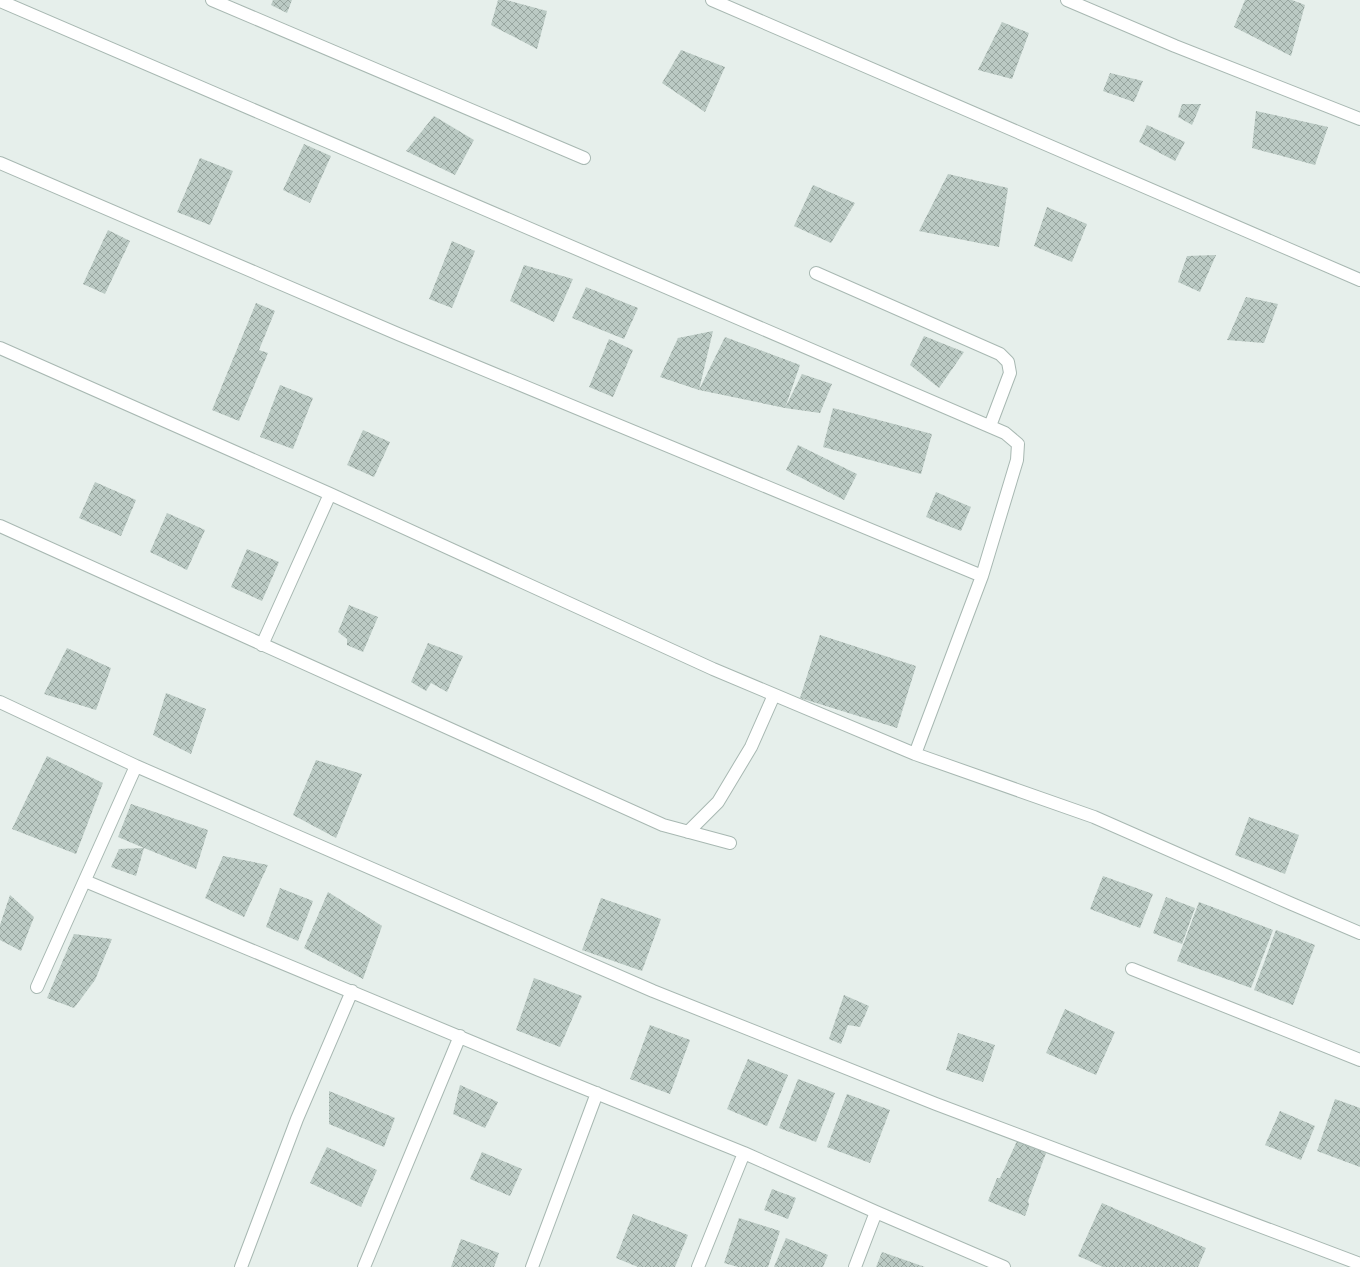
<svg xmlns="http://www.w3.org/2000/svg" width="1360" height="1267" font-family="Lato,sans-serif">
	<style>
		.building { fill: url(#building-cross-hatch) }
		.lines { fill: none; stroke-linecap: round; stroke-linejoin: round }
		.street-casing { stroke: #a8b8b2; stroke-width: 14 }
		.street { stroke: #fff; stroke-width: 12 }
	</style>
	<defs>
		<pattern id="building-cross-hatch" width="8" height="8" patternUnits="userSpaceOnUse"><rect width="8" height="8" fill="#bbcac4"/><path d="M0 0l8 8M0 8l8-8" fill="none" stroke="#98a6a0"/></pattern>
	</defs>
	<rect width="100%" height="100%" fill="#e6efeb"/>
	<!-- building -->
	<path class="building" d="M 273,0 L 292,0 L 287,13 L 271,5 Z
		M 498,0 L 506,0 L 547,11 L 537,49 L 491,25 Z
		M 1245,0 L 1292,0 L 1305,5 L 1291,56 L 1234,27 Z
		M 1002,22 L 1029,33 L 1012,79 L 978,70 Z
		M 681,50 L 725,67 L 705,112 L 662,83 Z
		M 1110,73 L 1143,81 L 1134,102 L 1103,91 Z
		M 1182,104 L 1201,104 L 1192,125 L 1178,117 Z
		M 1256,111 L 1328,127 L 1315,165 L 1252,148 Z
		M 434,116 L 474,140 L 455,175 L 406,151 Z
		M 1147,125 L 1185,142 L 1175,161 L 1139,142 Z
		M 304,144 L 331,156 L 310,203 L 283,190 Z
		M 200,158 L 233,171 L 210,225 L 177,212 Z
		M 948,174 L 1008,188 L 999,247 L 919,231 Z
		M 813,185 L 855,203 L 831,243 L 794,226 Z
		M 1047,207 L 1087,224 L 1072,262 L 1034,246 Z
		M 108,230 L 130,241 L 105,294 L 83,284 Z
		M 452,241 L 475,251 L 452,308 L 429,299 Z
		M 1216,255 L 1200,292 L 1178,282 L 1187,256 Z
		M 524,265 L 573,279 L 554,322 L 510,301 Z
		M 586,287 L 638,308 L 624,339 L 572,318 Z
		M 1246,297 L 1278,304 L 1264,343 L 1227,340 Z
		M 256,303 L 275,311 L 259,350 L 268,353 L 239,421 L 212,410 Z
		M 713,331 L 699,390 L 660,377 L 678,338 Z
		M 924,336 L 964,352 L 939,388 L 910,365 Z
		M 725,337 L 800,365 L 785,408 L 802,374 L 832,384 L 820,413 L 785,408 L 699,390 Z
		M 609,339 L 633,350 L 613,397 L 589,387 Z
		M 280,385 L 313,398 L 293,449 L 260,437 Z
		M 833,408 L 932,434 L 921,474 L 823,447 Z
		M 363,430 L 390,442 L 374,477 L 347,465 Z
		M 798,445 L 857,474 L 844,500 L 786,470 Z
		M 95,482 L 136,500 L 121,536 L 79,518 Z
		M 936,492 L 971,507 L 961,531 L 926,517 Z
		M 167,513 L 205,530 L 187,570 L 150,552 Z
		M 247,549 L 279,562 L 262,601 L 231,587 Z
		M 349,605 L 378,617 L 363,652 L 347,645 L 347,639 L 338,632 Z
		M 820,635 L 916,666 L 897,728 L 800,698 Z
		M 428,643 L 463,656 L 447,692 L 431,683 L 426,691 L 411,682 Z
		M 67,648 L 111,668 L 96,710 L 44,694 Z
		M 166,693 L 206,709 L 191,754 L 153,735 Z
		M 47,756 L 103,783 L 76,854 L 12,829 Z
		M 316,760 L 362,774 L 336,838 L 293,815 Z
		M 131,804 L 208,830 L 196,869 L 144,848 L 136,876 L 111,867 L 119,849 L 144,848 L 118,837 Z
		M 1249,817 L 1299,835 L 1285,874 L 1235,855 Z
		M 223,856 L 268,865 L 244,917 L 205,898 Z
		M 1103,876 L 1153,894 L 1140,928 L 1090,909 Z
		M 280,888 L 313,901 L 298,941 L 266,927 Z
		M 328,892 L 382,926 L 363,979 L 304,948 Z
		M 10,895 L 34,917 L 21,951 L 0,940 L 0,925 Z
		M 1166,897 L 1195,908 L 1182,944 L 1153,933 Z
		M 601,898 L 661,919 L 642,971 L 582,950 Z
		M 1199,902 L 1273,930 L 1251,988 L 1177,961 Z
		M 1276,930 L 1315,945 L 1293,1005 L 1254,990 Z
		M 74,934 L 112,939 L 95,980 L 74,1008 L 47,998 Z
		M 534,978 L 582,996 L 560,1047 L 516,1030 Z
		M 844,995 L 869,1006 L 860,1027 L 848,1025 L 841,1044 L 829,1039 Z
		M 1065,1009 L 1115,1032 L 1096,1075 L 1046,1053 Z
		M 650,1025 L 690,1040 L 670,1094 L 630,1079 Z
		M 958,1033 L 995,1045 L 983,1082 L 946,1070 Z
		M 748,1059 L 788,1075 L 767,1126 L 727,1109 Z
		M 798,1079 L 835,1093 L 816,1142 L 779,1128 Z
		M 460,1085 L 498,1102 L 485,1128 L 453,1114 Z
		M 329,1091 L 395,1118 L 384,1147 L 329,1124 Z
		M 847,1094 L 890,1110 L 870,1163 L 827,1147 Z
		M 1335,1099 L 1360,1108 L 1360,1167 L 1317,1151 Z
		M 1280,1111 L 1315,1126 L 1301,1160 L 1265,1145 Z
		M 1017,1141 L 1046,1153 L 1028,1201 L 1029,1205 L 1025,1216 L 988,1201 L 997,1178 L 1000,1178 Z
		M 327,1147 L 377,1170 L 361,1207 L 310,1183 Z
		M 482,1152 L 522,1169 L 510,1196 L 470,1179 Z
		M 772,1189 L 796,1198 L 788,1219 L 764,1210 Z
		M 1102,1203 L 1206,1248 L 1198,1267 L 1103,1267 L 1078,1256 Z
		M 633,1214 L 688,1235 L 675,1267 L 638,1267 L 616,1258 Z
		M 739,1218 L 780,1231 L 768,1267 L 738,1267 L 724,1263 Z
		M 786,1238 L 828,1255 L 823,1267 L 774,1267 Z
		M 461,1239 L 499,1253 L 494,1267 L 451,1267 Z
		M 882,1252 L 925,1267 L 876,1267 Z"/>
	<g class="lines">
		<defs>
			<path id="street" d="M 212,0 L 584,158
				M 712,0 L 1360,280
				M 1067,0 L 1175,46 L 1360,119
				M 0,1 L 1005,433 L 1018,444 L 1017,460 L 982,576 L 915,754
				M 0,163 L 398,334 L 982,576
				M 816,273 L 1000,354 L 1008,362 L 1010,373 L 990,426
				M 0,348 L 330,494 L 713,669 L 915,754 L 1094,817 L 1292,904 L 1360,933
				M 0,526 L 663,825 L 730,843
				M 262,645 L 330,494
				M 0,702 L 136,766 L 653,991 L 936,1104 L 1360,1264
				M 688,832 L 718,802 L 751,747 L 774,695
				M 85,881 L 539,1070 L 744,1153 L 876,1212 L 1004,1267
				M 1132,969 L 1360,1060
				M 37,987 L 136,766
				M 241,1267 L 297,1119 L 352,991
				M 364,1267 L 460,1036
				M 532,1267 L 597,1093
				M 698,1267 L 744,1153
				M 855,1267 L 876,1212"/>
		</defs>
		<!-- street casing -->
		<use href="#street" class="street-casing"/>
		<!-- street -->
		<use href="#street" class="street"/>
	</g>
</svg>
